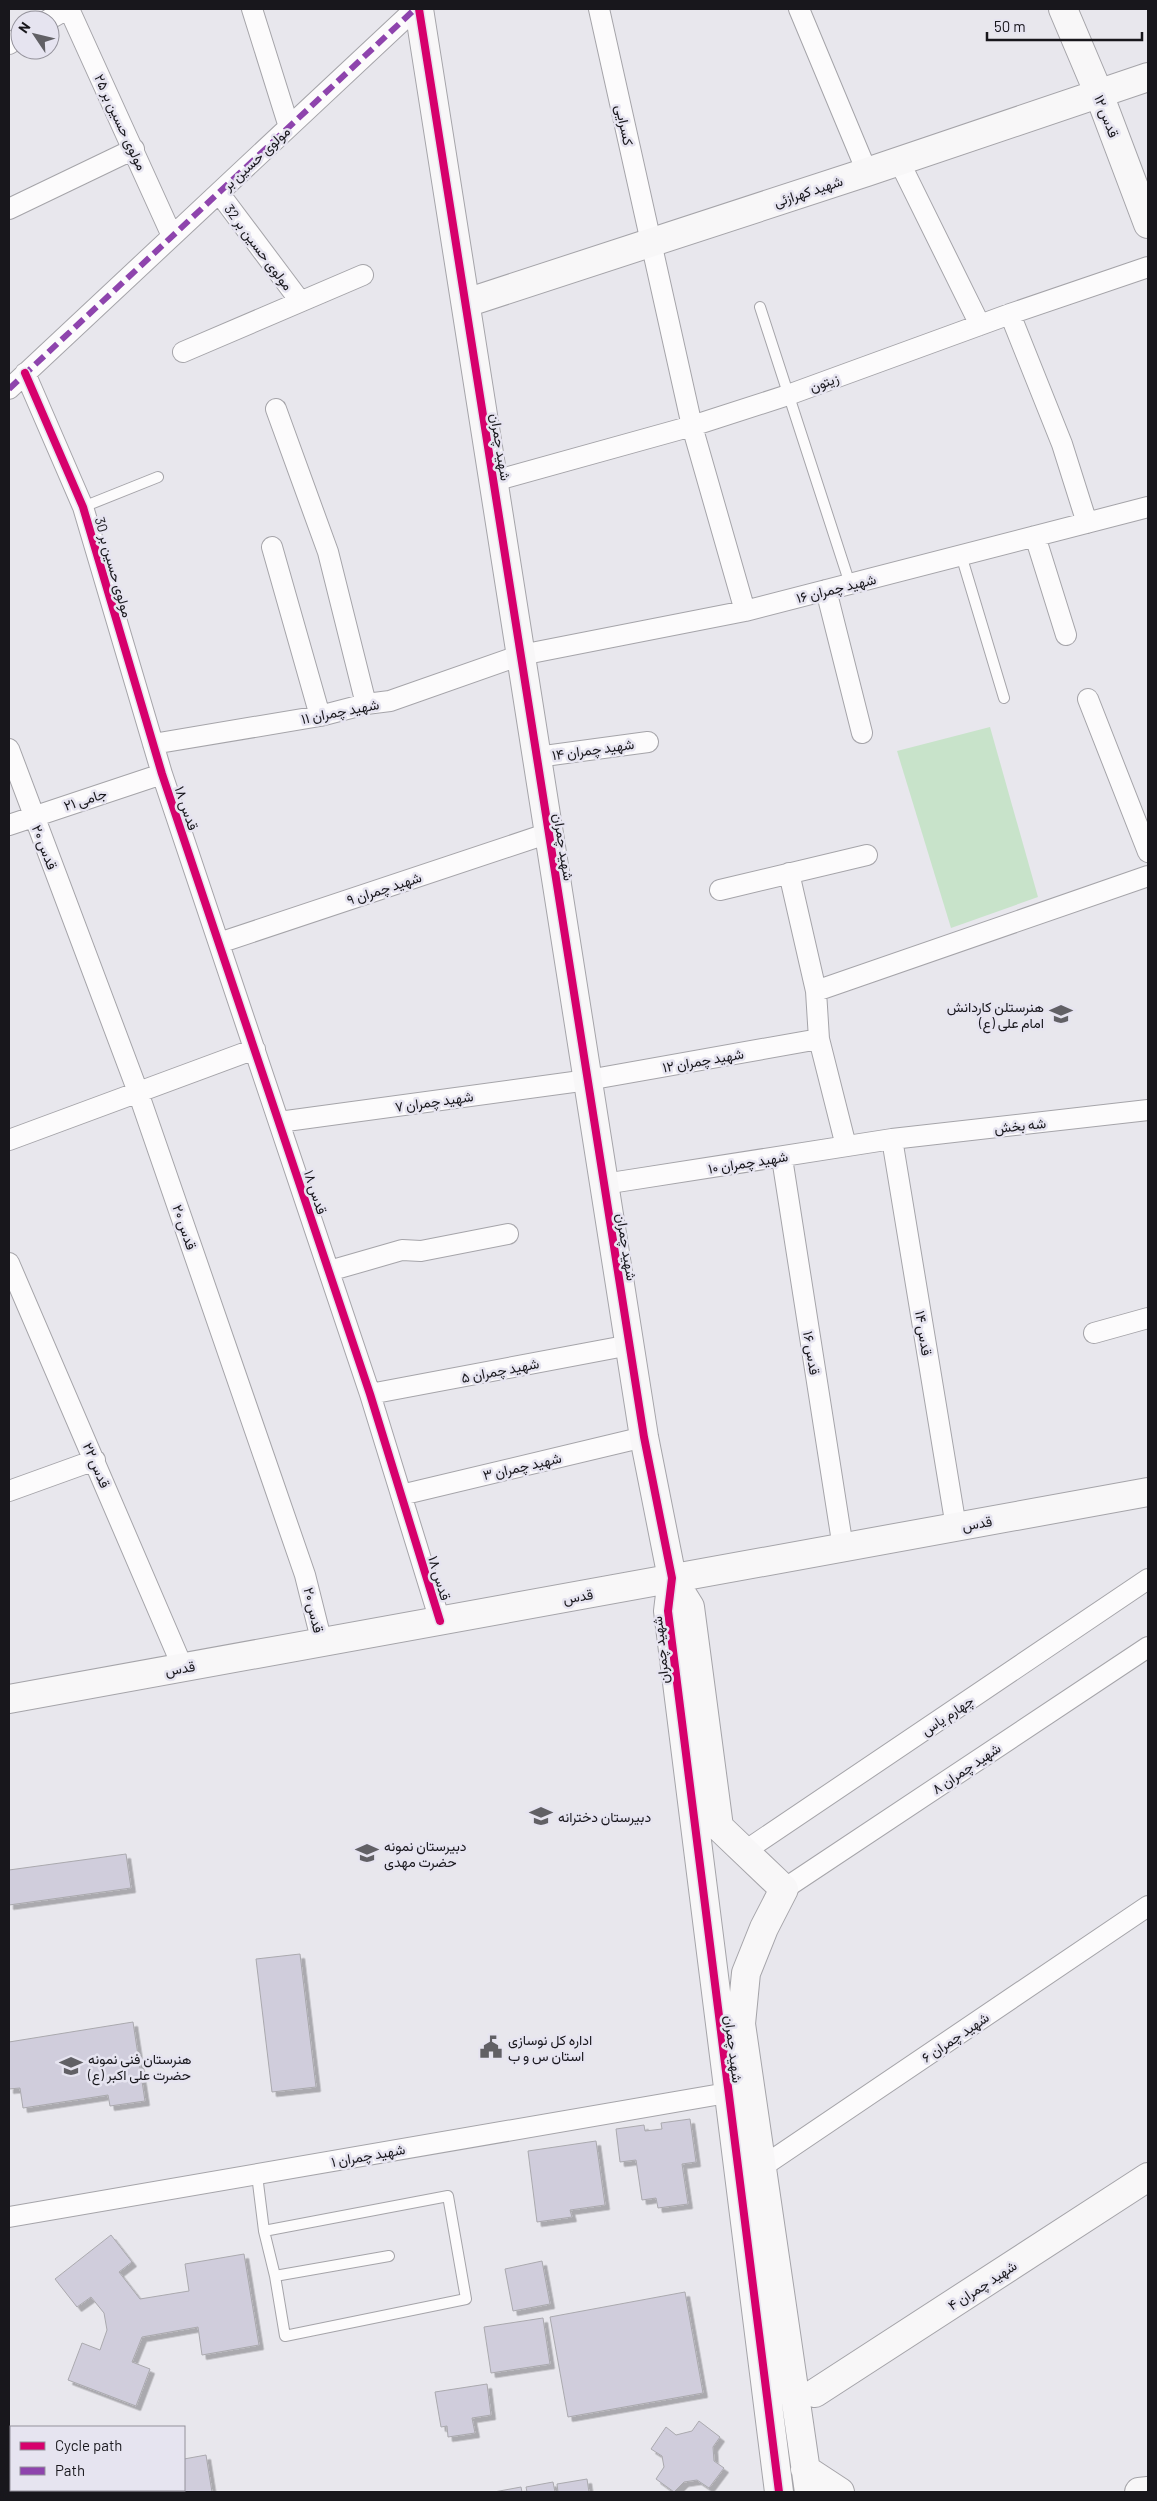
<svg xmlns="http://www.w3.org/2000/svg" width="1157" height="2501" font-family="Barlow,Vazirmatn,sans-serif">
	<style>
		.green { fill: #c8e3ca }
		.building { fill: #d0cddc; stroke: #aaa9ae; filter: url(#shadow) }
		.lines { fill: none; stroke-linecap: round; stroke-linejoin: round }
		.lane-casing { stroke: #a5a4a9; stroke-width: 12 }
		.street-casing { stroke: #a5a4a9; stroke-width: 22 }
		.secondary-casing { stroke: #a5a4a9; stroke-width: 30 }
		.lane { stroke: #fcfbfc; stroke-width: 10 }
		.street { stroke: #fcfbfc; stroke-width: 20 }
		.secondary { stroke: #f8f7f8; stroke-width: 28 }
		.quiet { stroke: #8e44ad; stroke-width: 6; stroke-dasharray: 12 6; stroke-linecap: butt }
		.cycleway-casing { stroke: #e6e4f0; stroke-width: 11 }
		.cycleway { stroke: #d6006c; stroke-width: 8 }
		.labels { text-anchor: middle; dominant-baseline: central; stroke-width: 5; stroke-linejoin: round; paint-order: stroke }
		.street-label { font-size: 14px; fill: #18171c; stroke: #e6e4f0 }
		.poi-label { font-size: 14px; fill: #18171c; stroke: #e6e4f0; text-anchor: start }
	</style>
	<defs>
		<filter id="shadow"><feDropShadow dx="4.5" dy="4.5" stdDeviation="0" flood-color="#0004"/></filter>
	</defs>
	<rect width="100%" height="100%" fill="#e8e7ed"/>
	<!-- green -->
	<path class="green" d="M 990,727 L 1038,897 L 951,928 L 897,751 Z"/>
	<!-- building -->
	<path class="building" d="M 126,1854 L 131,1888 L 9,1905 L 9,1870 Z
		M 300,1954 L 316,2087 L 272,2092 L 256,1959 Z
		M 133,2022 L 145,2101 L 110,2106 L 108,2095 L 23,2108 L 20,2088 L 9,2089 L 9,2042 Z
		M 690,2119 L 696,2162 L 682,2164 L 688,2204 L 658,2208 L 656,2198 L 642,2200 L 636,2160 L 620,2162 L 616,2129 L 644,2125 L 645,2131 L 662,2129 L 661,2123 Z
		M 596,2141 L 605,2205 L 570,2210 L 572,2217 L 537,2222 L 528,2151 Z
		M 111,2235 L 132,2262 L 119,2272 L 140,2299 L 189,2291 L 185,2264 L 244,2254 L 259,2345 L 202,2355 L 198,2327 L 142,2337 L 132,2362 L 150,2369 L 136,2406 L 68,2380 L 82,2343 L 100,2350 L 107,2330 L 104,2313 L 91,2297 L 77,2307 L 55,2279 Z
		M 542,2261 L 550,2304 L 513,2311 L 505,2269 Z
		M 685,2292 L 703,2393 L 568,2417 L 550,2317 Z
		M 543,2318 L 550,2364 L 491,2373 L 484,2327 Z
		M 487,2384 L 491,2415 L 472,2418 L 475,2433 L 448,2437 L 447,2426 L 441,2427 L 435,2392 Z
		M 699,2421 L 720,2437 L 713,2447 L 714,2461 L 724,2468 L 709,2488 L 697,2480 L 684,2482 L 674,2492 L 656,2479 L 664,2467 L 662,2456 L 651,2449 L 666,2427 L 676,2435 L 692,2431 Z
		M 206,2455 L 212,2492 L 123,2492 L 123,2490 L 184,2490 L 184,2459 Z
		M 587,2479 L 589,2492 L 558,2492 L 557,2484 Z
		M 553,2482 L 555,2492 L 527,2492 L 526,2487 Z
		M 521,2487 L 522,2492 L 494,2492 Z"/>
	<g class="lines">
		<defs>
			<path id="lane" d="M 760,307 L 850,584
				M 83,507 L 158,477
				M 961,555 L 1004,698
				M 257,2175 L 264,2231 L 275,2276 L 285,2336 L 466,2299 L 448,2196 L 264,2231
				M 275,2276 L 389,2256"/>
			<path id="street" d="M 69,9 L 172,236
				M 252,9 L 289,127
				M 599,9 L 692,426 L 745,611
				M 799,9 L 867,172
				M 48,20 L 67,9
				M 9,44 L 20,37
				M 899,161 L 980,325
				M 219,193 L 300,301
				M 9,209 L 134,149
				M 1010,314 L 1062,444 L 1087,523
				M 183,352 L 363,275
				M 25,373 L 83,507 L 162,774 L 370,1394 L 440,1621
				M 9,389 L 415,9
				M 276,409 L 328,552 L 366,704
				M 494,481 L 692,426 L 788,395 L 1010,314 L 1148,267
				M 1035,536 L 1066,635
				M 272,547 L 320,716
				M 826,590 L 862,733
				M 1088,699 L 1148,852
				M 153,744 L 320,716 L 366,704 L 390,701 L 521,655 L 745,611 L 1148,507
				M 9,749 L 138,1092 L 305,1575 L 322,1643
				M 537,757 L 648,742
				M 9,825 L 162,774
				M 789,873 L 816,991 L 819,1039 L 846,1146
				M 720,890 L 867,855
				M 219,943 L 549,833
				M 816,991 L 1148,876
				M 279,1122 L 588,1080 L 819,1039
				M 892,1139 L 956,1527
				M 9,1140 L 255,1049
				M 782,1158 L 843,1548
				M 604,1184 L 892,1139 L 1148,1110
				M 9,1263 L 183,1668
				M 329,1271 L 402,1250 L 421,1251 L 508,1234
				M 1094,1333 L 1148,1318
				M 370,1394 L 630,1345
				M 9,1491 L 95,1460
				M 401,1495 L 644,1437
				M 745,1851 L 1148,1579
				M 784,1889 L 1148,1647
				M 762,2167 L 1148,1906
				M 9,2217 L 727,2093"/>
			<path id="secondary" d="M 419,9 L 644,1437 L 672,1578 L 668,1611 L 779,2492
				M 1063,9 L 1099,94 L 1148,224
				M 466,303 L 867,172 L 1148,77
				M 672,1578 L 690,1607 L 719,1827 L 784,1889 L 764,1928 L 746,1973 L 741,2024 L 809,2492
				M 9,1699 L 1148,1492
				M 815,2393 L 1148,2177
				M 805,2469 L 840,2492
				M 1139,2492 L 1148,2491"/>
		</defs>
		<!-- lane casing -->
		<use href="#lane" class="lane-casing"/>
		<!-- street casing -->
		<use href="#street" class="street-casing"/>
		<!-- secondary casing -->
		<use href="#secondary" class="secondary-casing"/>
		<!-- lane -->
		<use href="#lane" class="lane"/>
		<!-- street -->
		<use href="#street" class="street"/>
		<!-- secondary -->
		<use href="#secondary" class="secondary"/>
		<!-- quiet -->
		<path class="quiet" d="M 9,389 L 415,9"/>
		<defs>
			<path id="cycleway" d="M 419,9 L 644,1437 L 672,1578 L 668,1611 L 779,2492
				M 25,373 L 83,507 L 162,774 L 370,1394 L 440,1621"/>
		</defs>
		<!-- cycleway casing -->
		<use href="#cycleway" class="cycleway-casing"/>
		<!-- cycleway -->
		<use href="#cycleway" class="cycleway"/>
	</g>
	<!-- icons -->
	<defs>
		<symbol id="school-bare" viewBox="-9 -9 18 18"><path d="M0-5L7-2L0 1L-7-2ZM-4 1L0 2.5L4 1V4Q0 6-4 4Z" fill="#616065" stroke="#e6e4f0" stroke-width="2.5" paint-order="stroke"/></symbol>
		<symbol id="civic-bare" viewBox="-9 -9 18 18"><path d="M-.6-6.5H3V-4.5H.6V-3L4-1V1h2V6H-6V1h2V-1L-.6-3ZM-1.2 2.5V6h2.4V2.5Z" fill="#616065" stroke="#e6e4f0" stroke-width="2.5" paint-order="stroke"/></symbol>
	</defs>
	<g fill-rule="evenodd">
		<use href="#school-bare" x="1045" y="998" width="32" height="32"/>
		<use href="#school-bare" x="525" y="1800" width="32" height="32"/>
		<use href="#school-bare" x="351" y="1837" width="32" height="32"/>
		<use href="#civic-bare" x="475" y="2031" width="32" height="32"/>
		<use href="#school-bare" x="55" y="2050" width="32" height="32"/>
	</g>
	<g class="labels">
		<!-- street labels -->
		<g class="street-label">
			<text transform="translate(1107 116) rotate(69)">قدس ۱۲</text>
			<text transform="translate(121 122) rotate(65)">مولوی حسین بر ۲۵</text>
			<text transform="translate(625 125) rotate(78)">کسرایی</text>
			<text transform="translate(256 158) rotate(-43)">مولوی حسین بر</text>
			<text transform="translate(808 191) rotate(-18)">شهید کهرازئی</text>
			<text transform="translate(259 247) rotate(53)">مولوی حسین بر 32</text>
			<text transform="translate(824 382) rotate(-20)">زیتون</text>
			<text transform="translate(501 447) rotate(81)">شهید چمران</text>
			<text transform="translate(114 567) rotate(74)">مولوی حسین بر 30</text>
			<text transform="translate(836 588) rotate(-14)">شهید چمران ۱۶</text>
			<text transform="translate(340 711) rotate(-11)">شهید چمران ۱۱</text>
			<text transform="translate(593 749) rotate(-8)">شهید چمران ۱۴</text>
			<text transform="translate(85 799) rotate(-18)">جامی ۲۱</text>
			<text transform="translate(187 808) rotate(71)">قدس ۱۸</text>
			<text transform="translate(45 847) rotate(69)">قدس ۲۰</text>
			<text transform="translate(564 847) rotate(81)">شهید چمران</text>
			<text transform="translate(384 888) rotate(-18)">شهید چمران ۹</text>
			<text transform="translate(703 1060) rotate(-10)">شهید چمران ۱۲</text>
			<text transform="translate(434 1101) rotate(-8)">شهید چمران ۷</text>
			<text transform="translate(1020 1125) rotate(-6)">شه بخش</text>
			<text transform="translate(748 1162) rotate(-9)">شهید چمران ۱۰</text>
			<text transform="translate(316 1192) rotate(72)">قدس ۱۸</text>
			<text transform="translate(185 1227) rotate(71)">قدس ۲۰</text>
			<text transform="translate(627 1247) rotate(81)">شهید چمران</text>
			<text transform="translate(924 1333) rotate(81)">قدس ۱۴</text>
			<text transform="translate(812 1353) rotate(81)">قدس ۱۶</text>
			<text transform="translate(500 1370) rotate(-11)">شهید چمران ۵</text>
			<text transform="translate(97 1465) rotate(67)">قدس ۲۲</text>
			<text transform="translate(522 1466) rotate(-13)">شهید چمران ۳</text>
			<text transform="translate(977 1523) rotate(-10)">قدس</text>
			<text transform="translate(440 1578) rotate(73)">قدس ۱۸</text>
			<text transform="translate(578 1596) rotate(-10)">قدس</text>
			<text transform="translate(314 1610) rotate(77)">قدس ۲۰</text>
			<text transform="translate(660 1650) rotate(-96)">شهید چمران</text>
			<text transform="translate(180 1668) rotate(-10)">قدس</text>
			<text transform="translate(947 1715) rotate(-34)">چهارم یاس</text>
			<text transform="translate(966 1768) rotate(-34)">شهید چمران ۸</text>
			<text transform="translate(955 2037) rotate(-34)">شهید چمران ۶</text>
			<text transform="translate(734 2049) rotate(83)">شهید چمران</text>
			<text transform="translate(368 2155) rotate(-10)">شهید چمران ۱</text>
			<text transform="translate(982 2285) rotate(-33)">شهید چمران ۴</text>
		</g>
		<!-- poi labels -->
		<g class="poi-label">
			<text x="1044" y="1006" text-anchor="end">هنرستلن کاردانش<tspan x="1044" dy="16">امام علی (ع)</tspan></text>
			<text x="558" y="1816">دبیرستان دخترانه</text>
			<text x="384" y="1845">دبیرستان نمونه<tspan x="384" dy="16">حضرت مهدی</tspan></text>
			<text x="508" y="2039">اداره کل نوسازی<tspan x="508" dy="16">استان س و ب</tspan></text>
			<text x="88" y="2058">هنرستان فنی نمونه<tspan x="88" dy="16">حضرت علی اکبر (ع)</tspan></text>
		</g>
	</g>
	<!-- border -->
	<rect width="1157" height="2501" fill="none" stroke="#18171c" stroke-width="20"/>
	<!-- legend -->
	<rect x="10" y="2426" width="175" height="65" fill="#e6e4f0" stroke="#94929b"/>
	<rect x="20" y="2442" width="25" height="8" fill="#d6006c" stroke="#94929b"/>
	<text x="55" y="2451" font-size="15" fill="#18171c">Cycle path</text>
	<rect x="20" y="2467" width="25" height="8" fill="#8e44ad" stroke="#94929b"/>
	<text x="55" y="2476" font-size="15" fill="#18171c">Path</text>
	<!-- north arrow -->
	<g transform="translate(35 35) rotate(305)"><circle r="24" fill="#e6e4f0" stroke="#94929b"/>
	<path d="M0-4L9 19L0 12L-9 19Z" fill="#616065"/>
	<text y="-8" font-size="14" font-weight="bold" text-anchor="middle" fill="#18171c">N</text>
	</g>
	<!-- scale -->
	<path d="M987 32v8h155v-8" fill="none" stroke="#18171c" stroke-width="2.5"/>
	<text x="994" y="32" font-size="15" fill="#18171c" stroke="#e6e4f0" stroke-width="4" paint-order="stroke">50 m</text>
</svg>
